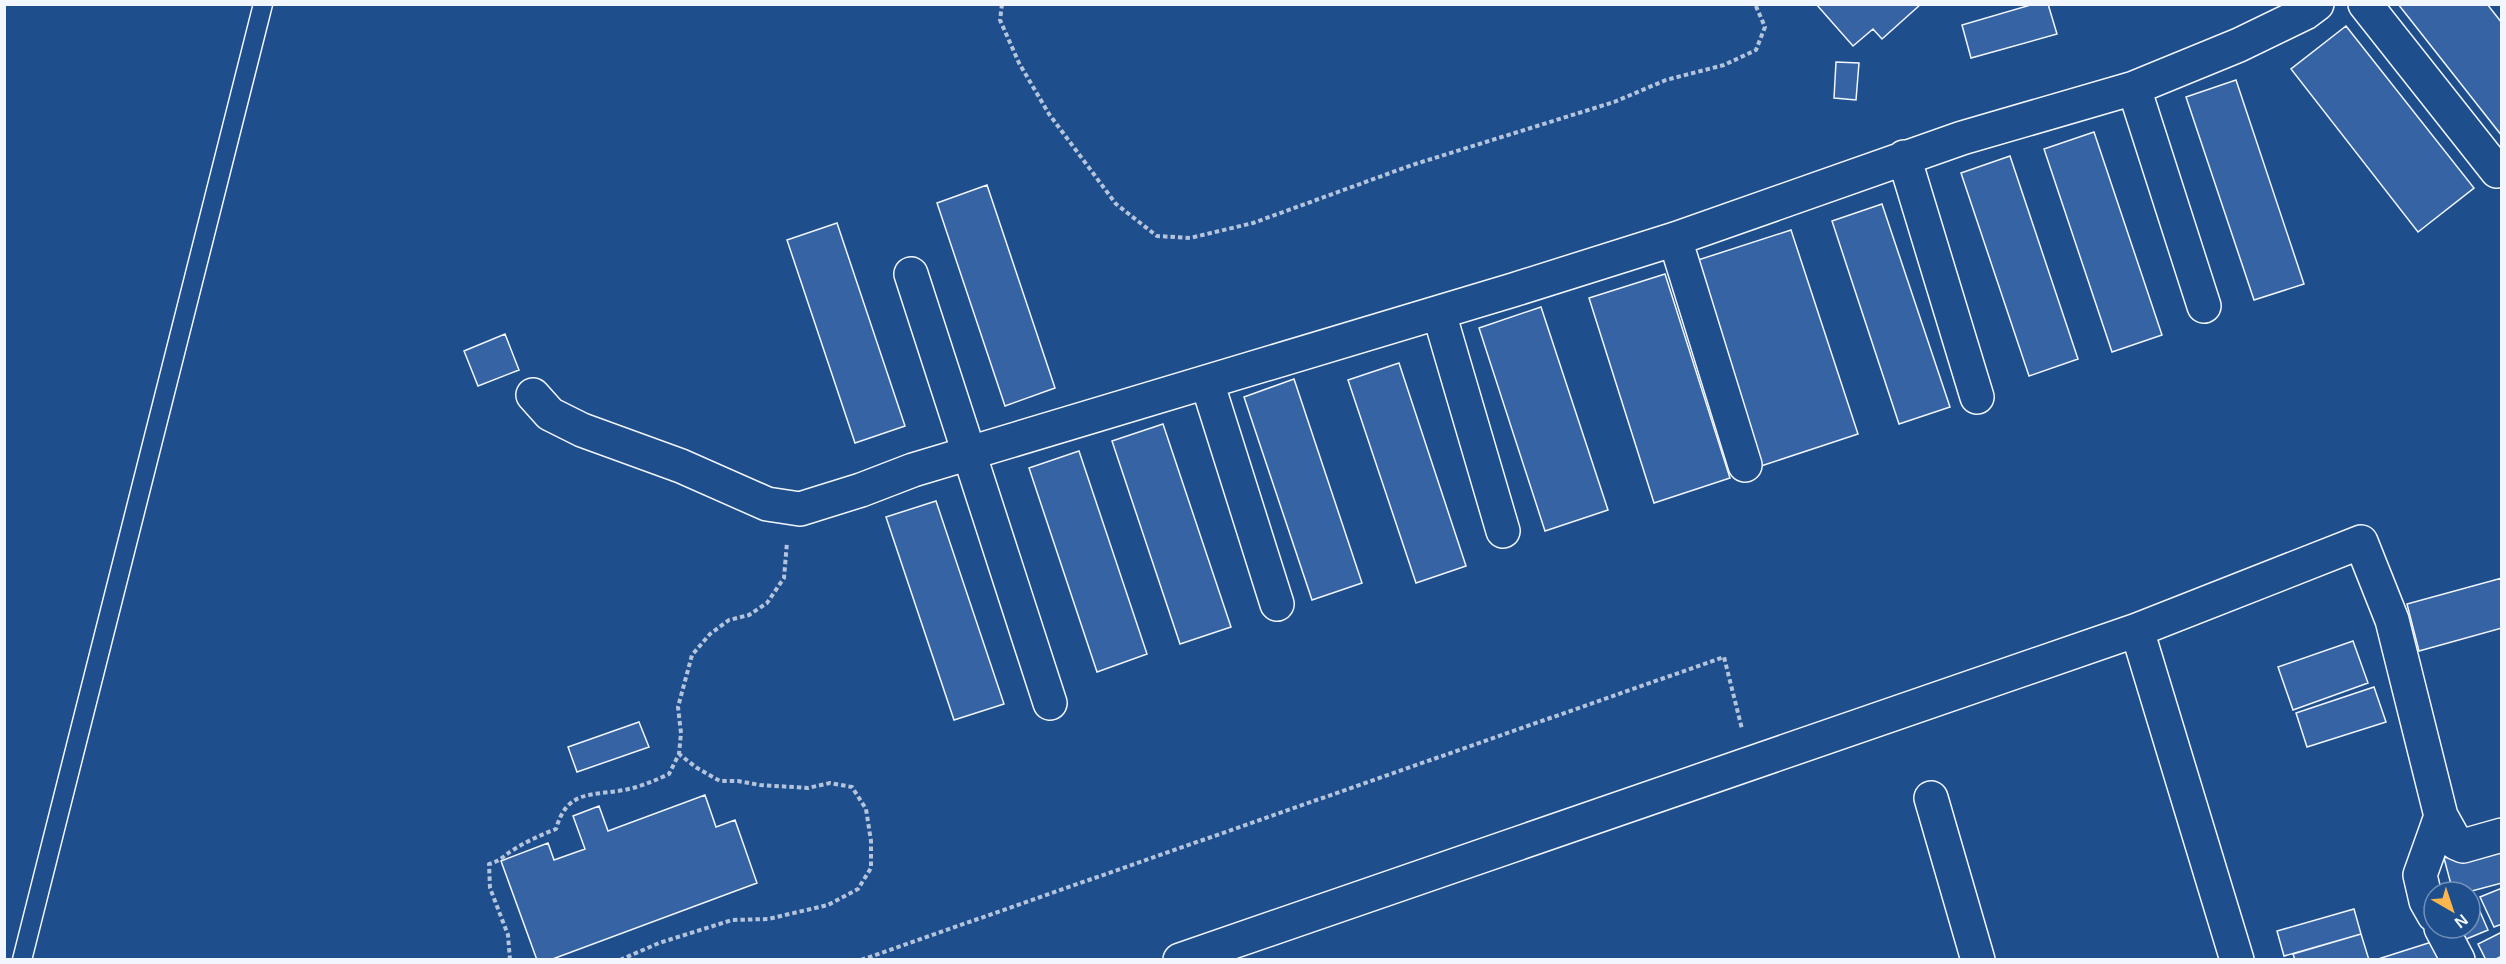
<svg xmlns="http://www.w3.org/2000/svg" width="2506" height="964" font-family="Arial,sans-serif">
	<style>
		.building { fill: #3563a3; stroke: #f2f6ff; stroke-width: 1.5 }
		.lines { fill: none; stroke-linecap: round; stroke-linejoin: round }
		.service-casing { stroke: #f2f6ff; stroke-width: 21 }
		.minor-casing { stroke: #f2f6ff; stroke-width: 36 }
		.path { stroke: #b3c4dc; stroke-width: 4; stroke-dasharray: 4.5 3; stroke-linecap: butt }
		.service { stroke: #1f4e8c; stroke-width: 18 }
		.minor { stroke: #1f4e8c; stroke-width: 33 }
	</style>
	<rect width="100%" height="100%" fill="#1f4e8c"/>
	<!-- building -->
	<path class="building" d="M 1816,4 L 1921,4 L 1882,39 L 1873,29 L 1853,46 Z
		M 2034,4 L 2048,4 L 2057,34 L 1971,58 L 1962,25 Z
		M 2398,4 L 2487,4 L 2502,23 L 2502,136 Z
		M 2346,26 L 2474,188 L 2418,232 L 2291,69 Z
		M 1836,62 L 1859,63 L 1856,100 L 1834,98 Z
		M 2236,80 L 2304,284 L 2254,300 L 2186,97 Z
		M 2094,132 L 2162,335 L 2112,352 L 2044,149 Z
		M 2010,156 L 2078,359 L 2029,376 L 1961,173 Z
		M 987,185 L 1055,388 L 1005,406 L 937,203 Z
		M 1882,204 L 1950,407 L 1899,424 L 1832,221 Z
		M 837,223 L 905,426 L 855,443 L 787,240 Z
		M 1791,230 L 1858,434 L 1761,466 L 1695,261 Z
		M 1665,274 L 1730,478 L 1654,503 L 1589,298 Z
		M 1541,307 L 1608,510 L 1545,531 L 1479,328 Z
		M 505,334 L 519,370 L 478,386 L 464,351 Z
		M 1399,363 L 1466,566 L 1416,583 L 1348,380 Z
		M 1294,379 L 1362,583 L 1312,600 L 1244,397 Z
		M 1163,424 L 1231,627 L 1180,644 L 1112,441 Z
		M 1079,451 L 1147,654 L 1097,672 L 1029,468 Z
		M 936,501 L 1004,704 L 954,720 L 886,517 Z
		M 2502,578 L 2502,628 L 2419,651 L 2407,604 Z
		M 2353,641 L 2368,683 L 2293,710 L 2278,667 Z
		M 2374,687 L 2386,722 L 2307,747 L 2296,713 Z
		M 639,722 L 649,747 L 577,772 L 568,747 Z
		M 705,795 L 716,827 L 735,820 L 757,883 L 550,960 L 537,960 L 501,861 L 548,843 L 554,860 L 585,849 L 573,816 L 599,806 L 608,831 Z
		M 2502,843 L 2502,883 L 2468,892 L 2453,892 L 2444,858 Z
		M 2502,888 L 2502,924 L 2494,927 L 2480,897 Z
		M 2471,891 L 2488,930 L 2464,940 L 2459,928 L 2470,928 Z
		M 2354,909 L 2361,934 L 2284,956 L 2277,931 Z
		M 2502,932 L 2502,956 L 2494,960 L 2486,960 L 2478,944 Z
		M 2361,934 L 2369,960 L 2295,960 L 2293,954 Z
		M 2441,939 L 2447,960 L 2375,960 Z"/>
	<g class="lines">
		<defs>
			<path id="service" d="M 22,960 L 263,4"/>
			<path id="minor" d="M 2365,4 L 2497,171
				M 2134,88 L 2204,306
				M 1904,157 L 1977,397
				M 1675,239 L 1745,465
				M 911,274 L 1050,703
				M 1439,313 L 1503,531
				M 1207,382 L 1277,604
				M 533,395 L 550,414 L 582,430 L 681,466 L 767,504 L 800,509 L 861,490 L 913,470 L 1513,290 L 1675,239 L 1962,138 L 2134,88 L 2239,45 L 2305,13 L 2317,4
				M 2137,630 L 2237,960
				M 1931,798 L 1978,960
				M 2434,915 L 2426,901 L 2420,875 L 2441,816
				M 2441,928 L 2458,960
				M 1180,960 L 2137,630 L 2361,542 L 2392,620 L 2441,816 L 2456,843 L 2463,846 L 2502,835"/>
		</defs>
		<!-- service casing -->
		<use href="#service" class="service-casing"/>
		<!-- minor casing -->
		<use href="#minor" class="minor-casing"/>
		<!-- path -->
		<path class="path" d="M 1002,4 L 1000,20 L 1019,63 L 1049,114 L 1116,204 L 1157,236 L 1190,238 L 1253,223 L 1412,165 L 1614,102 L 1666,80 L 1724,65 L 1756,50 L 1765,27 L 1755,4
			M 510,960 L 508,935 L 490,888 L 489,864 C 501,861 504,855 513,850 C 527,841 541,835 556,829 C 567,790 590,796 624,790 C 640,787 654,781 669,774 L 679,754 L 681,733 L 678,707 L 692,655 L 710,634 L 729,620 L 749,615 L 767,603 L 784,578 L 787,542
			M 620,960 L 659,943 L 732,920 L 768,919 L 828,905 L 858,889 L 871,868 L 871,841 L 866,809 L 852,787 L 830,783 L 808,788 L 760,785 L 738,781 L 720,781 L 697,768 L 679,754
			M 861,960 L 1724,657 L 1742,729"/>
		<!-- service -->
		<use href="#service" class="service"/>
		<!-- minor -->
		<use href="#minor" class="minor"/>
	</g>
	<!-- border -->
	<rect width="2506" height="964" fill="none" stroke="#f2f6ff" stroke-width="12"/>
	<!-- north arrow -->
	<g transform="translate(2452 910) rotate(141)"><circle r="28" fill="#1f4e8c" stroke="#7391ba" stroke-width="1.5"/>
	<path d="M0-4.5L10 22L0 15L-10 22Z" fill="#ffb74d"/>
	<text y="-9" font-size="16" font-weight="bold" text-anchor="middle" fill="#f2f6ff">N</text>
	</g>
</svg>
